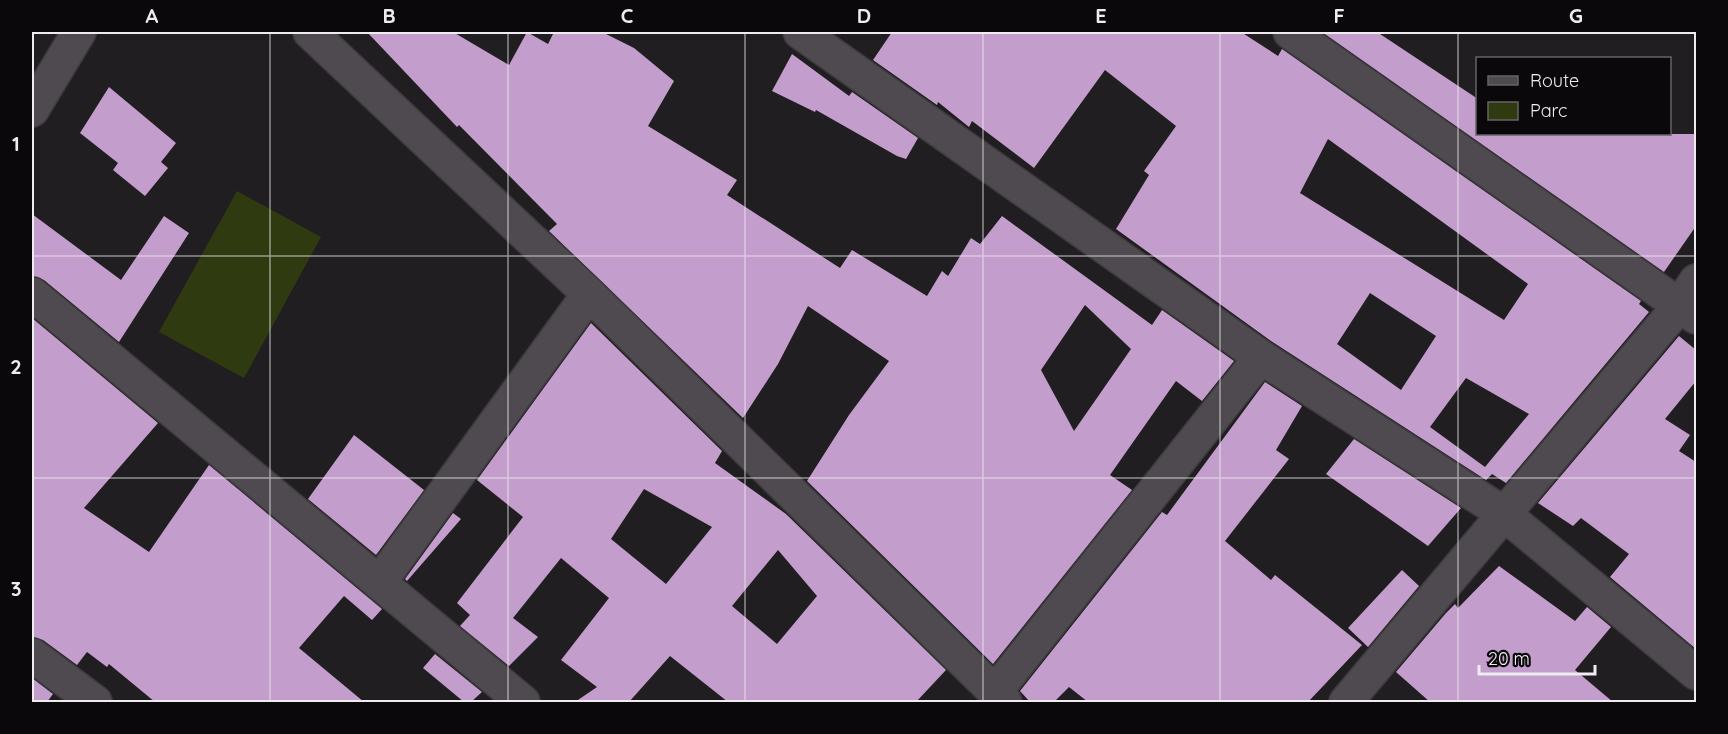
<svg xmlns="http://www.w3.org/2000/svg" width="1728" height="734" font-family="Quicksand,sans-serif">
	<style>
		.green { fill: #303a10 }
		.building { fill: #c39dcb; fill-rule: evenodd }
		.lines { fill: none; stroke-linecap: round; stroke-linejoin: round }
		.minor-casing { stroke: #3d3a3e; stroke-width: 36 }
		.minor { stroke: #4e4a4f; stroke-width: 33 }
		.grid { fill: none; stroke: #eeecef; stroke-width: 1.5; stroke-opacity: 0.55 }
		.neatline { fill: none; stroke: #eeecef; stroke-width: 2 }
		.grid-label { font-size: 20px; text-anchor: middle; font-weight: bold; fill: #eeecef }
	</style>
	<rect width="100%" height="100%" fill="#211e22"/>
	<!-- green -->
	<path class="green" d="M 237,191 L 321,237 L 244,378 L 159,332 Z"/>
	<!-- building -->
	<path class="building" d="M 367,32 L 453,32 L 509,65 L 527,32 L 548,44 L 554,32 L 602,32 L 634,48 L 674,81 L 648,126 L 737,180 L 727,195 L 840,268 L 852,250 L 927,296 L 942,271 L 948,276 L 971,238 L 980,244 L 1002,216 L 1152,325 L 1162,310 L 1234,361 L 1202,401 L 1176,381 L 1110,475 L 1132,490 L 993,664 L 807,481 L 849,415 L 889,361 L 808,306 L 778,364 L 743,418 L 549,231 L 557,224 L 459,125 L 457,127 ZM 1085,305 L 1131,349 L 1074,431 L 1041,370 Z
		M 892,32 L 1241,32 L 1278,56 L 1282,49 L 1641,301 L 1639,304 L 1649,312 L 1506,483 L 1492,474 L 1486,480 L 1271,341 L 1116,229 L 1149,175 L 1144,171 L 1176,126 L 1105,70 L 1034,168 L 972,121 L 969,127 L 938,102 L 937,105 L 873,60 ZM 1328,139 L 1528,284 L 1504,320 L 1300,193 ZM 1370,293 L 1436,336 L 1401,390 L 1337,344 ZM 1466,378 L 1529,414 L 1485,467 L 1430,427 Z
		M 1322,32 L 1377,32 L 1478,99 L 1478,134 L 1696,134 L 1696,226 L 1664,272 Z
		M 792,54 L 849,96 L 852,92 L 918,138 L 906,159 L 897,156 L 816,110 L 815,112 L 772,91 Z
		M 109,87 L 176,143 L 161,162 L 168,168 L 145,196 L 113,170 L 118,163 L 80,133 Z
		M 32,214 L 121,280 L 164,216 L 189,233 L 119,342 L 44,280 L 32,276 Z
		M 32,318 L 158,423 L 84,508 L 149,552 L 209,465 L 382,609 L 372,620 L 344,596 L 299,648 L 364,702 L 155,702 L 109,664 L 107,667 L 87,652 L 77,665 L 43,640 L 32,637 Z
		M 591,323 L 722,451 L 715,463 L 786,514 L 946,670 L 916,702 L 728,702 L 670,656 L 629,702 L 575,702 L 597,687 L 561,660 L 609,598 L 561,558 L 513,618 L 538,637 L 509,666 L 460,626 L 470,615 L 457,603 L 523,517 L 477,480 ZM 644,489 L 712,527 L 666,584 L 611,539 ZM 778,550 L 817,596 L 777,644 L 732,606 Z
		M 1679,336 L 1696,350 L 1696,381 L 1665,419 L 1690,435 L 1679,451 L 1696,462 L 1696,649 L 1610,577 L 1629,554 L 1581,518 L 1573,526 L 1538,503 Z
		M 1265,382 L 1302,406 L 1276,450 L 1289,459 L 1225,541 L 1271,580 L 1275,575 L 1362,645 L 1308,702 L 1088,702 L 1069,687 L 1054,702 L 1030,702 L 1020,691 L 1162,512 L 1167,515 Z
		M 354,435 L 424,490 L 376,555 L 308,499 Z
		M 1354,439 L 1461,508 L 1428,546 L 1326,474 Z
		M 453,513 L 461,519 L 407,581 L 405,579 Z
		M 1499,566 L 1575,621 L 1587,607 L 1611,627 L 1575,670 L 1613,702 L 1430,702 L 1396,672 L 1446,613 L 1455,604 L 1458,608 Z
		M 1402,570 L 1419,586 L 1368,647 L 1348,628 Z
		M 435,654 L 482,692 L 471,702 L 464,702 L 423,668 Z
		M 32,678 L 53,694 L 47,702 L 32,702 Z"/>
	<g class="lines">
		<defs>
			<path id="minor" d="M 310,32 L 589,294 L 1005,702
				M 800,32 L 1261,357 L 1503,513 L 1696,673
				M 1290,32 L 1696,317
				M 32,110 L 79,32
				M 32,294 L 523,702
				M 379,583 L 589,294
				M 32,655 L 95,702
				M 995,692 L 1261,357
				M 1346,702 L 1680,305 L 1696,281"/>
		</defs>
		<!-- minor casing -->
		<use href="#minor" class="minor-casing"/>
		<!-- minor -->
		<use href="#minor" class="minor"/>
	</g>
	<!-- grid -->
	<path class="grid" d="M 270,32 L 270,702M 508,32 L 508,702M 745,32 L 745,702M 983,32 L 983,702M 1220,32 L 1220,702M 1458,32 L 1458,702M 32,256 L 1696,256M 32,478 L 1696,478"/>
	<!-- border -->
	<rect width="1728" height="734" fill="none" stroke="#0a080a" stroke-width="66"/>
	<!-- legend -->
	<rect x="1476" y="57" width="195" height="78" fill="#0a080a" stroke="#656366" stroke-width="1.5"/>
	<rect x="1488" y="76" width="30" height="9" fill="#4e4a4f" stroke="#656366" stroke-width="1.5"/>
	<text x="1530" y="87" font-size="18" fill="#eeecef">Route</text>
	<rect x="1488" y="102" width="30" height="18" fill="#303a10" stroke="#656366" stroke-width="1.5"/>
	<text x="1530" y="117" font-size="18" fill="#eeecef">Parc</text>
	<!-- scale -->
	<path d="M1479 665v9h116v-9" fill="none" stroke="#eeecef" stroke-width="3"/>
	<text x="1488" y="665" font-size="18" fill="#eeecef" stroke="#0a080a" stroke-width="4.5" paint-order="stroke">20 m</text>
	<rect x="33" y="33" width="1662" height="668" class="neatline"/>
	<g class="grid-label">
		<text x="152" y="23">A</text>
		<text x="389" y="23">B</text>
		<text x="627" y="23">C</text>
		<text x="864" y="23">D</text>
		<text x="1101" y="23">E</text>
		<text x="1339" y="23">F</text>
		<text x="1576" y="23">G</text>
		<text x="16" y="151">1</text>
		<text x="16" y="374">2</text>
		<text x="16" y="596">3</text>
	</g>
</svg>
